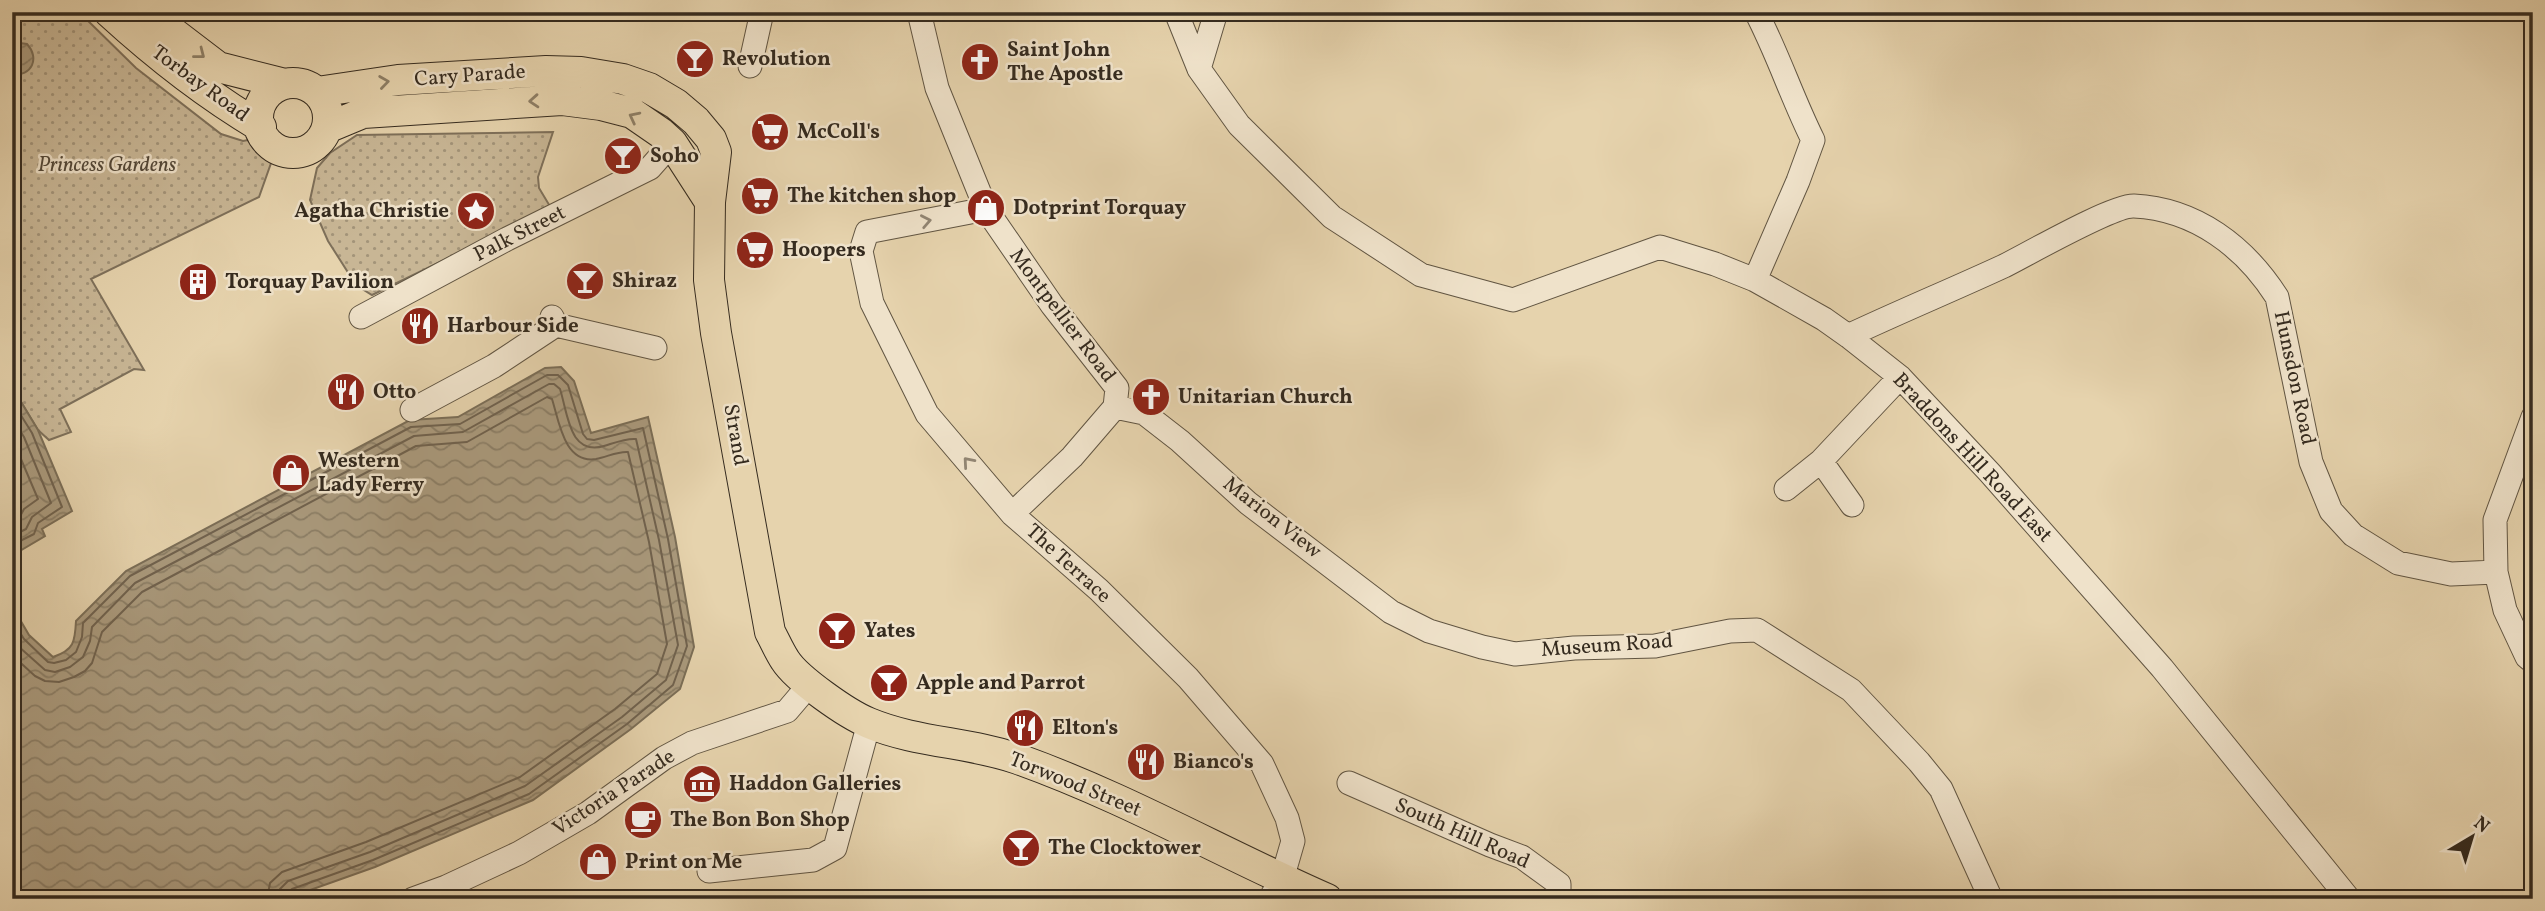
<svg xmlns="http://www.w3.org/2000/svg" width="2545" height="911" font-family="Vollkorn,serif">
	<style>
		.park { fill: url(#park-dots); stroke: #7e705a; stroke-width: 2 }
		.water { fill: url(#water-waves); stroke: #7b6e57; stroke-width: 2 }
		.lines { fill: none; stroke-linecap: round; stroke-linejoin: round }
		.shore { stroke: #70624e; stroke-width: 2 }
		.minor-casing { stroke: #615542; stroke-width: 25 }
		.major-casing { stroke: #352b1f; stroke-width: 32 }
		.minor { stroke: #efe2ca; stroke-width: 23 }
		.major { stroke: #e6d3ad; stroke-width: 30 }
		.oneway { stroke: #8e7f66 }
		.oneway2 { stroke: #928674 }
		.labels { text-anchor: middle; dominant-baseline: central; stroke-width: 5; stroke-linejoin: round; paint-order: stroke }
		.poi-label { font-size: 21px; font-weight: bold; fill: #352b1f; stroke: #efe2ca; text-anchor: start }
		.street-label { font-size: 21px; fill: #352b1f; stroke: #efe2ca }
		.park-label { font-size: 21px; font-style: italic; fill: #524737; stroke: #efe2ca }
	</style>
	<defs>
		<pattern id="park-dots" width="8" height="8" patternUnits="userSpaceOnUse" patternTransform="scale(1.75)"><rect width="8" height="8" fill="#c8b695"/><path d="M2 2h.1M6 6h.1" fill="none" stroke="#a39479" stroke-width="1.8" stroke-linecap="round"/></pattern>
		<pattern id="water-waves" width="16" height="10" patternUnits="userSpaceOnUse" patternTransform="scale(1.75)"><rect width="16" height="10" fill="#aa9a7d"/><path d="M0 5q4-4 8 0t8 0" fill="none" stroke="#8b7e66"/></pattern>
	</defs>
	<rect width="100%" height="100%" fill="#e6d3ad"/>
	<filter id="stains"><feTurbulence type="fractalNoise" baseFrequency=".00286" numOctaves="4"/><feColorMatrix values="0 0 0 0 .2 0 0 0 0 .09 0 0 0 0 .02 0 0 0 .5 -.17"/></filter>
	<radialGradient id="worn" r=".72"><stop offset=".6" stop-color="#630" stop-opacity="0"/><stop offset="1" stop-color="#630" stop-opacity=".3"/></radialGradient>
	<!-- park -->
	<path class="park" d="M 12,12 L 79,12 L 136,68 L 221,134 L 243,141 L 263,137 L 276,149 L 259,197 L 91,279 L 144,370 L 134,369 L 60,409 L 71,432 L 49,440 L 38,430 L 12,387 Z
		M 553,132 L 538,177 L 539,188 L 551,208 L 372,295 L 356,285 L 328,241 L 310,200 L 317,168 L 330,153 L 357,135 Z"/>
	<!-- water -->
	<path class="water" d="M 12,42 L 27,44 C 40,58 32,77 12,74 Z
		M 561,367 L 574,381 L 591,433 L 648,417 L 675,537 L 694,647 L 680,689 L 631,729 L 533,800 L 375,867 L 285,899 L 24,899 L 12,882 L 12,606 L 29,635 L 53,657 C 74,650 75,642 76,621 L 126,571 L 410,420 L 458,417 L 545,368 Z
		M 12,387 L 38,430 L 72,511 L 42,529 L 45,536 L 18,552 L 12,552 Z"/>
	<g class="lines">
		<!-- shore -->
		<path class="shore" d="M 12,401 L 32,433 L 62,507 L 38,523 L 34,534 L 12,545
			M 12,418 L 24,437 L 51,503 L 32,517 L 26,529 L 12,536
			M 12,438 L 38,499 L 24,509 L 17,522 L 12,525
			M 12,620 L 24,639 L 48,662 L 54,663 L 66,660 L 76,652 L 82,637 L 83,623 L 130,576 L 411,427 L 460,424 L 547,375 L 558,375 L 568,385 L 583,434 L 587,439 L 594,440 L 643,428 L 668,539 L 687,646 L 673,685 L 627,724 L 529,794 L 373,860 L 292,889 L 287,893 L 286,899
			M 12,637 L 18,646 L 45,670 L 55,672 L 70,667 L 83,657 L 90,641 L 92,627 L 135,583 L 414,436 L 463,432 L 549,384 L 554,384 L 560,389 C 568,414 569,456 604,446 C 614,443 626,438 636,439 L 659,540 L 678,645 L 666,680 L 622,717 L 525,786 L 370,852 L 288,881 L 280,889 L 277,899
			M 12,655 L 35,676 L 45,681 L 59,682 L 74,677 L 85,671 L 92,663 L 102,632 L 142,592 L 416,446 L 467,442 L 547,397 L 552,399 C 559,421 564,464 596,459 C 607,457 618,451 628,452 L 649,542 L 667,644 L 657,674 L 615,709 L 520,777 L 366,842 L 282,872 L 270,883 L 267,899"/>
		<defs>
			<path id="minor" d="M 919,12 L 937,88 L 986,209 L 1052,305 L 1117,388 L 1115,407 L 1072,457 L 1012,514
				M 1176,12 L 1199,69
				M 1216,12 L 1199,69 L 1239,125 L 1332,217 L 1421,275 L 1513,300 L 1660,247 L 1715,264 L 1755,280 L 1824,319 L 1848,336 L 1900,377 L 1990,473 L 2162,668 L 2349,899
				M 750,66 L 762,12
				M 986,209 L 867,232 L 861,251 L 872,303 L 927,414 L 1012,514 L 1099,590 L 1188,678 L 1262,764 L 1287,818 L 1293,841 L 1282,879 L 1270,899
				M 1755,280 L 1798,181 L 1813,140 C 1792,98 1778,54 1756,12
				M 361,317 L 507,239 L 650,168 L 672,143
				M 552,317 L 556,325 L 655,348
				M 1848,336 C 1899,312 1952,290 2004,266 C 2028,254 2113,205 2134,206 C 2196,209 2245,247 2277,297 L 2311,462 L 2331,511 L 2353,535 L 2398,563 L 2451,574 L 2496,572
				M 1115,407 L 1144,413 L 1180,441 L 1248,503 L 1391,612 L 1429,631 L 1482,647 L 1515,654 L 1574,648 L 1655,646 L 1730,631 L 1757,630 L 1851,690 L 1919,762 L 1941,789 L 1991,899
				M 412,410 L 494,366 L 556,325
				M 2533,417 L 2495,520 L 2496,572 L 2505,610 L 2527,657 L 2533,662
				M 1821,461 L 1852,505
				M 1786,489 L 1821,461 L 1900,377
				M 1349,783 L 1490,845 L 1522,857 L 1559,884 L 1559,899
				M 709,871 L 813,860 L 835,848 L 869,723
				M 413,899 L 446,887 L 519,853 L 588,813 L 664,758 L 692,743 L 787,711 L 810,684"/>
			<path id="major" d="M 109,12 C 156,55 207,95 261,127
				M 146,12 L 218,67 L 285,84
				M258 118a35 35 0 1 1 70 0a35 35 0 1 1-70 0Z
				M 317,92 L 398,80 L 546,71 L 581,72 L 623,79 L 649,88 L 676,104 L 696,121 L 711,139 L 716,152 L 710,202 L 709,280 L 716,333 L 770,632 C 775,641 779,651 785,660 C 797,679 847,714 869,723 C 917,743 970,742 1018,759 C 1125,797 1224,854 1327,899
				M 327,128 L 363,113 L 562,100 L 601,105 L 632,113 L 661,133 L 672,143 L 710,202"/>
		</defs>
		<!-- minor casing -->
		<use href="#minor" class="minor-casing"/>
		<!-- major casing -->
		<use href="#major" class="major-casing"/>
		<!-- minor -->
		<use href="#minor" class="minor"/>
		<!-- major -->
		<use href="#major" class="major"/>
	</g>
	<!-- one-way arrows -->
	<defs><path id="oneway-chevron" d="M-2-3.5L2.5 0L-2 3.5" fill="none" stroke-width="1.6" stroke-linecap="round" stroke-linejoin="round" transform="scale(1.75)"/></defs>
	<g class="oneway">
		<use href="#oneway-chevron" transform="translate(200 54) rotate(38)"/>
		<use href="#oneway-chevron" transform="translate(384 82) rotate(-8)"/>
		<use href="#oneway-chevron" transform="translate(534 101) rotate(176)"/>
		<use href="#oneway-chevron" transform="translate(634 117) rotate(-153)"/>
	</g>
	<g class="oneway2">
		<use href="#oneway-chevron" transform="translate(926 221) rotate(-11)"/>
		<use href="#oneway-chevron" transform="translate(968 462) rotate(-131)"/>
	</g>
	<!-- icons -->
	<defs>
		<symbol id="bar-disc" viewBox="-11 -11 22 22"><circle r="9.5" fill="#8f2418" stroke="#efe2ca"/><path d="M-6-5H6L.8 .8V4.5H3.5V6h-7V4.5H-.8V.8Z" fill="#fff"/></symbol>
		<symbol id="church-disc" viewBox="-11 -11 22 22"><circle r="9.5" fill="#8f2418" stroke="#efe2ca"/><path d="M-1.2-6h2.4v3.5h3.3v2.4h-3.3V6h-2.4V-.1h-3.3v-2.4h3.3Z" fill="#fff"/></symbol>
		<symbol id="supermarket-disc" viewBox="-11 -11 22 22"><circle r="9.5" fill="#8f2418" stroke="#efe2ca"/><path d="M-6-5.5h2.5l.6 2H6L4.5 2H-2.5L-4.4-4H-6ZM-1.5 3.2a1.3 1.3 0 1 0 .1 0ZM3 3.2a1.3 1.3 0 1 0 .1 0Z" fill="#fff"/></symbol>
		<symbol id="shop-disc" viewBox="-11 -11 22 22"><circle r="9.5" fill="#8f2418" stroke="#efe2ca"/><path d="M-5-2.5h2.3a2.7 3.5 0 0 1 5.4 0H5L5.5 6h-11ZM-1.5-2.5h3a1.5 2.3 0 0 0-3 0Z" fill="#fff"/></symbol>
		<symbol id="sight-disc" viewBox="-11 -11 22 22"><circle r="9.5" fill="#8f2418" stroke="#efe2ca"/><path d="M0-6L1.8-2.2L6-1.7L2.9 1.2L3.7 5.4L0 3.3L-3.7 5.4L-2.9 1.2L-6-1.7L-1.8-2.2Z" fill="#fff"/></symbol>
		<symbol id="building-disc" viewBox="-11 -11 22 22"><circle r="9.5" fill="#8f2418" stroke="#efe2ca"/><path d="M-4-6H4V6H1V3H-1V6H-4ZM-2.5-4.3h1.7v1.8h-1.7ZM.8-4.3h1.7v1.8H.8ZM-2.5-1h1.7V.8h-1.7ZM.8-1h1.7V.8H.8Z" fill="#fff"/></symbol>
		<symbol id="restaurant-disc" viewBox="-11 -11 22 22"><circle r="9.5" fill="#8f2418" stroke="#efe2ca"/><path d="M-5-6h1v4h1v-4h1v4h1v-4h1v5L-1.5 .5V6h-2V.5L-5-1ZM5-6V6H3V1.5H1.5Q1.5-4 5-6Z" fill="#fff"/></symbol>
		<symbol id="museum-disc" viewBox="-11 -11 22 22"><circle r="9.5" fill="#8f2418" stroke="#efe2ca"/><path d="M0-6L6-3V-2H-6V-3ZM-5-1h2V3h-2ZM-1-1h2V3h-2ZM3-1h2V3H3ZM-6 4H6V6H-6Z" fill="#fff"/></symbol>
		<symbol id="cafe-disc" viewBox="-11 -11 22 22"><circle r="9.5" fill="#8f2418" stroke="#efe2ca"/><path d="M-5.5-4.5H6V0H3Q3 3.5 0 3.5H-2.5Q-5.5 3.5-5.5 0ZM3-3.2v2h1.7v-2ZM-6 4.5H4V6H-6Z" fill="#fff"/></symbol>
	</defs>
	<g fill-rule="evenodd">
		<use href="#bar-disc" x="673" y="37" width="44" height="44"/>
		<use href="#church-disc" x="958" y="40" width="44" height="44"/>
		<use href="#supermarket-disc" x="748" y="110" width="44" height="44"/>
		<use href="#bar-disc" x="601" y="134" width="44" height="44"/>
		<use href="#supermarket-disc" x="738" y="174" width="44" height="44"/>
		<use href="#shop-disc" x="964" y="186" width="44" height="44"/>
		<use href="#sight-disc" x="454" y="189" width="44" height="44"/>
		<use href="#supermarket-disc" x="733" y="228" width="44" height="44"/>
		<use href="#bar-disc" x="563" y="259" width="44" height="44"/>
		<use href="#building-disc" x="176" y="260" width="44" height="44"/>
		<use href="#restaurant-disc" x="398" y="304" width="44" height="44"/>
		<use href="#restaurant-disc" x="324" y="370" width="44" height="44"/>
		<use href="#church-disc" x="1129" y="375" width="44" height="44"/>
		<use href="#shop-disc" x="269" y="451" width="44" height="44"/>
		<use href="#bar-disc" x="815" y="609" width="44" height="44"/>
		<use href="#bar-disc" x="867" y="661" width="44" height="44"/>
		<use href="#restaurant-disc" x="1003" y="706" width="44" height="44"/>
		<use href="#restaurant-disc" x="1124" y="740" width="44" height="44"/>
		<use href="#museum-disc" x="680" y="762" width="44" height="44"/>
		<use href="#cafe-disc" x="621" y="798" width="44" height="44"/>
		<use href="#bar-disc" x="999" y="826" width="44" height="44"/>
		<use href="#shop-disc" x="576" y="840" width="44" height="44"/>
	</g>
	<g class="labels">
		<!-- poi labels -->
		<g class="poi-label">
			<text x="1007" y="50">Saint John<tspan x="1007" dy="24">The Apostle</tspan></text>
			<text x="722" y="59">Revolution</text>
			<text x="797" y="132">McColl's</text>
			<text x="650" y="156">Soho</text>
			<text x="787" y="196">The kitchen shop</text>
			<text x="1013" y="208">Dotprint Torquay</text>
			<text x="449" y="211" text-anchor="end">Agatha Christie</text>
			<text x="782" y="250">Hoopers</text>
			<text x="612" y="281">Shiraz</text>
			<text x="225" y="282">Torquay Pavilion</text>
			<text x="447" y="326">Harbour Side</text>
			<text x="373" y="392">Otto</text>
			<text x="1178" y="397">Unitarian Church</text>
			<text x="318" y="461">Western<tspan x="318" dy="24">Lady Ferry</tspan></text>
			<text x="864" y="631">Yates</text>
			<text x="916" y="683">Apple and Parrot</text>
			<text x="1052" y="728">Elton's</text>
			<text x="1173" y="762">Bianco's</text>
			<text x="729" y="784">Haddon Galleries</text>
			<text x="670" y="820">The Bon Bon Shop</text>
			<text x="1048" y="848">The Clocktower</text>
			<text x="625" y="862">Print on Me</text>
		</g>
		<!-- street labels -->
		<g class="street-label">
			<text transform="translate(470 76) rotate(-4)">Cary Parade</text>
			<text transform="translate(200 84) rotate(36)">Torbay Road</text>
			<text transform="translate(520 234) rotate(-27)">Palk Street</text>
			<text transform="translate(1062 316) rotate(53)">Montpellier Road</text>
			<text transform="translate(2294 378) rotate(78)">Hunsdon Road</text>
			<text transform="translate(735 435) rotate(80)">Strand</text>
			<text transform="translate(1972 458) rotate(47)">Braddons Hill Road East</text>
			<text transform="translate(1272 518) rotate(38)">Marion View</text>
			<text transform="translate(1068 564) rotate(42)">The Terrace</text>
			<text transform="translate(1607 646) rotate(-4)">Museum Road</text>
			<text transform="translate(1075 785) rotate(22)">Torwood Street</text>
			<text transform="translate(614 793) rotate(-33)">Victoria Parade</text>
			<text transform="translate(1462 834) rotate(24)">South Hill Road</text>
		</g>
		<!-- park labels -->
		<g class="park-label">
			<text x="107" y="165">Princess Gardens</text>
		</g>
	</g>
	<!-- margin -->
	<rect width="2545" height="911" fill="none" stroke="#e6d3ad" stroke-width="42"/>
	<rect x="14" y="14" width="2517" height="883" fill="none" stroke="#352b1f" stroke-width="3.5"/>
	<rect x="21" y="21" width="2503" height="869" fill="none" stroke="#352b1f" stroke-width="2"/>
	<!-- north arrow -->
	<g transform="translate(2472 837) rotate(38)" stroke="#efe2ca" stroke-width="5" paint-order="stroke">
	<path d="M0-5L12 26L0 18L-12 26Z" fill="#352b1f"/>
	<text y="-10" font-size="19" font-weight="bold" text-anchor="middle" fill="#352b1f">N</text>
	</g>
	<rect width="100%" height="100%" filter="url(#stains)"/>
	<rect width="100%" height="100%" fill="url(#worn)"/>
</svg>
